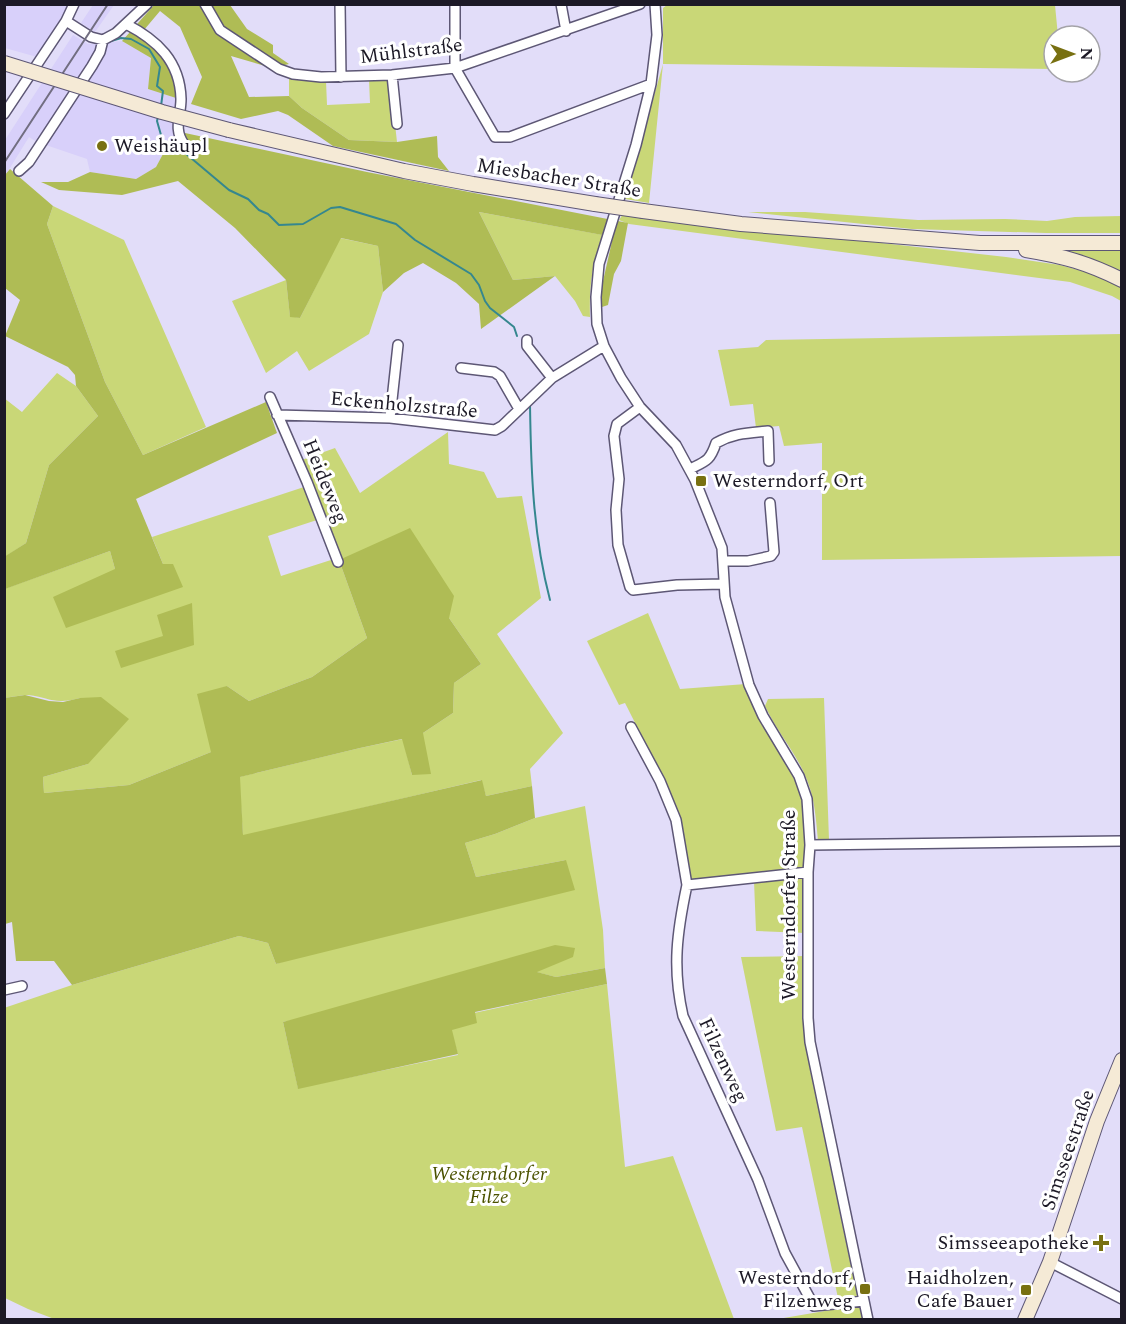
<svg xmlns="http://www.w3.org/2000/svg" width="1126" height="1324" font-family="Spectral,serif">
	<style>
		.built { fill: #d8d0fa }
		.green { fill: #c9d777 }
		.forest { fill: #afbc55 }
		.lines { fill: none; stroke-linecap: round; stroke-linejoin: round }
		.stream { stroke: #35878f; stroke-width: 2 }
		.street-casing { stroke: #5d5775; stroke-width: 12 }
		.secondary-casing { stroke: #5d5775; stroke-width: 16 }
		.street { stroke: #fff; stroke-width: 9 }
		.secondary { stroke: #f5ead6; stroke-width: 14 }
		.rail { stroke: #726e81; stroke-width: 2 }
		.secondary-bridge-casing { stroke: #5d5775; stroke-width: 16; stroke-linecap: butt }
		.secondary-bridge { stroke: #f5ead6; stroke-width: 14 }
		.poi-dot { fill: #787011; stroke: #fff; stroke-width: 2 }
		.labels { text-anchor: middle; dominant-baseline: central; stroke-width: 6; stroke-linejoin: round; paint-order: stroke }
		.street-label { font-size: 20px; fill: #1c1926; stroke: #fff }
		.poi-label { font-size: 20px; fill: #1c1926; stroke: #fff; text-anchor: end }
		.park-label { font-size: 20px; font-style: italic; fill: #4b5200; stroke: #fff }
	</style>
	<rect width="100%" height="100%" fill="#e2ddf9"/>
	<!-- built -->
	<path class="built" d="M 4,5 L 69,5 L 37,57 L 5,48 Z
		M 93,5 L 114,5 L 95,32 L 81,23 Z
		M 73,35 L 88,44 L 122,41 L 151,58 L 148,89 L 176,98 L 185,133 L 163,154 L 156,167 L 136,179 L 90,172 L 87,159 L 37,142 L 29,137 L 5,176 L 5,140 Z"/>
	<!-- green -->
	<path class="green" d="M 667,5 L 1055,5 L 1058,36 L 1054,36 L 1054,69 L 663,64 L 649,203 L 625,199 L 663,64 L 663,8 Z
		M 289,78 L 326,81 L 327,105 L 370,103 L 369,80 L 390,79 L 397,142 L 349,140 L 302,108 L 289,96 Z
		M 53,206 L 124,240 L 206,427 L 143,455 L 105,382 L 47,224 Z
		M 479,212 L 603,235 C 592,262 589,288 590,317 L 583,316 L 575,301 L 555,276 L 513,280 Z
		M 748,212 L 805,212 L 918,220 L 1005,219 L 1047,221 L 1075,217 L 1121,216 L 1121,233 L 1046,233 L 912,229 Z
		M 623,214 L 1006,257 L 1060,265 L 1100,276 L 1121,287 L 1121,301 L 1112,296 L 1070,282 L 629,224 L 619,220 Z
		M 340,238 L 378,246 L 383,292 L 369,334 L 309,371 L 297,351 L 266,373 L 232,301 L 286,280 L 290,316 L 300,318 Z
		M 1066,249 L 1121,250 L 1121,273 L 1060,250 Z
		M 1121,334 L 1121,556 L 822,560 L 822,443 L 784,446 L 779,426 L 756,428 L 753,404 L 730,406 L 718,350 L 758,347 L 766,340 Z
		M 57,373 L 76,386 L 98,416 L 49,465 L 26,543 L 5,557 L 4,398 L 22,412 Z
		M 448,432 L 449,464 L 484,472 L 497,498 L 522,496 L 541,598 L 497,634 L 563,733 L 530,769 L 532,786 L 486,796 L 481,780 L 243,836 L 239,777 L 360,748 L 403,739 L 412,775 L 423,733 L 453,713 L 454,683 L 481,664 L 449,618 L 339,560 L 367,638 L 312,677 L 249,701 L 227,686 L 211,752 L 129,785 L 44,793 L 43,777 L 88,764 L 80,698 C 53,705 52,698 28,695 C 21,695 12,697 5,698 L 4,589 L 110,551 L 115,569 L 163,564 L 152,537 L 304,487 L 317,520 L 268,536 L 281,576 L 331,560 L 339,560 L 299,461 L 335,448 L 360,493 Z
		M 648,613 L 680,689 L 746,684 C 760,727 792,761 804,804 C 808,822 805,850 805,869 L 693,881 L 689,879 L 662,776 L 625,703 L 619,705 L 587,641 Z
		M 824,698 L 829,840 L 818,841 C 816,820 815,800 807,780 C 797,754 777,732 765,706 L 768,699 Z
		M 585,806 L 603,930 L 605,968 L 556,977 L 536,972 L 283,1022 L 298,1088 L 458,1055 L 451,1030 L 474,1013 L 607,984 L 625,1167 L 673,1156 L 734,1319 L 57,1320 L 28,1309 L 5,1298 L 4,1008 L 72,985 L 239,936 L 268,943 L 276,964 L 566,860 L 476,877 L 465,843 L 495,834 L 535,818 Z
		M 804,878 L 805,933 L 756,931 L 754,881 Z
		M 805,956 L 809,1064 L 857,1295 L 855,1299 L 839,1303 L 802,1127 L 776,1131 L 741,957 Z
		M 860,1305 L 864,1320 L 772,1320 Z"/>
	<!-- forest -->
	<path class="forest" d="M 154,5 L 199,5 L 210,14 L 210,5 L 230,5 L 247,29 L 273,45 L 273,53 L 289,64 L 272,68 L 231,56 L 249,97 L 289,96 L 302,108 L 349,140 L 397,142 L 437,136 L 438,157 L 449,171 L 333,146 L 288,115 L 278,111 L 241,119 L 191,104 L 202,77 L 180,27 L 160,11 L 144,30 L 173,74 L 176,98 L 148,89 L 151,58 L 122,41 Z
		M 185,133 L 367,172 L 628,223 L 621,261 L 614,274 L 608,305 L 602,307 L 601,290 L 613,237 L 479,212 L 513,280 L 555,276 L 481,329 L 479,304 L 456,283 L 423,263 L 404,273 L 383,292 L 378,246 L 341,238 L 300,318 L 290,317 L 286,280 L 235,228 L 178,181 L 122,195 L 59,190 L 41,182 L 68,182 L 90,172 L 136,179 L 156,167 L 163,154 Z
		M 10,169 L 53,206 L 47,224 L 105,382 L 143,455 L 266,402 L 277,433 L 136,499 L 163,564 L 173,564 L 183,587 L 66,628 L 53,597 L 115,569 L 110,551 L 5,589 L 4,557 L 26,543 L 49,465 L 98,416 L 76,386 L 75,375 L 68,367 L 5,336 L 20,300 L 5,288 L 4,176 Z
		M 410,528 L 454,596 L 449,618 L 481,664 L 454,683 L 453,713 L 423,733 L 431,774 L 412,775 L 402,739 L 360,748 L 240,777 L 243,835 L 482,780 L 486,796 L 532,786 L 535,818 L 495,834 L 465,843 L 476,877 L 566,860 L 575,890 L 276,964 L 268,943 L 239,936 L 72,985 L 54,961 L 16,961 L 12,922 L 5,924 L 4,698 L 25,695 L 49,701 L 63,702 L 80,698 L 101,697 L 129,719 L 88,764 L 43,777 L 44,793 L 129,785 L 211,752 L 197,694 L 227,686 L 249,701 L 312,677 L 367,638 L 339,560 Z
		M 192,603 L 194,645 L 121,668 L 115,651 L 163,636 L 157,615 Z
		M 555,945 L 575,948 L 573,957 L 537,972 L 556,977 L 605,968 L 607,984 L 475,1012 L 477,1023 L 452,1030 L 458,1054 L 298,1089 L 283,1022 Z"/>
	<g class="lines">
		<!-- stream -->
		<path class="stream" d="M 108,42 L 121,38 L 131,39 L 149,49 L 160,67 L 157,86 L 163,91 L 161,106
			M 158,117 L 157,121 L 161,135
			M 164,144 L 172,142 L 229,190 L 248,199 L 259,210 L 268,214 L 279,225 L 303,224 L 331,208 L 340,207 L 396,224 L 415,240 L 471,274 L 479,285 L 485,301 L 490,308 L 514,327 L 517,336
			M 530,405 C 531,471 533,535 550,600"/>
		<defs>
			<path id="street" d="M 205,4 L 220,30 L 279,69 L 293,74 L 321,77 L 392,75 L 455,68 L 640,4
				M 340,4 L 341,77
				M 455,4 L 455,68 L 495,137 L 510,137 L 651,84
				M 561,4 L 566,31
				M 655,4 L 657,35 L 651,84 L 636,145 L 599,264 L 596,297 L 597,324 L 604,346 L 621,378 L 640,407 L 676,445 L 695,480 L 722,548 L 725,597 L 749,685 L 763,716 L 799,776 L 807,799 L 810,845 L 808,872 L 808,1018 L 810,1042 L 868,1320
				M 66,21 L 91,37 L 103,40 L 116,33 L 147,4
				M 126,24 C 157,40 180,61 181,99 C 181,116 173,129 184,144
				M 392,75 L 397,124
				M 4,114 L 66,21 L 74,4
				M 19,171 L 29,162 L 92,66 L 100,52 L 103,40
				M 527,340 L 527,346 L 552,378
				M 461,368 L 494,372 L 500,376 L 519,409
				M 270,397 L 307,482 L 338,562
				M 640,407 L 617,424 L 614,436 L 619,479 L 616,510 L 618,545 L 630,587 L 633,590 L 677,585 L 724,584
				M 277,415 L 390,418 L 495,430 L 502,426 L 552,378 L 604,346
				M 390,418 L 398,345
				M 690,469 C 706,461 710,461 716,443 C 734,433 748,433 768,431 L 769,461
				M 724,561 L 748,561 L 771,556 L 774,552 L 770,503
				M 631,727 L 660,781 L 676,820 L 687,885
				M 810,845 L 1122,841
				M 808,872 L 687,885 C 677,932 672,968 683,1016 L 758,1180 L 785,1253 L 814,1306 L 864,1301
				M 4,990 L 22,986
				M 1050,1262 L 1122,1299"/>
			<path id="secondary" d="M 229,130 L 404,171 L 473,184 L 595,204
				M 643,211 L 741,224 L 980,243 L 1122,243
				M 1026,250 C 1063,256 1088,263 1122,280
				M 1025,1320 L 1050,1262 L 1097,1121 L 1122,1060"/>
		</defs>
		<!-- street casing -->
		<use href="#street" class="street-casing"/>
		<!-- secondary casing -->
		<use href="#secondary" class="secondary-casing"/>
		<!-- street -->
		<use href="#street" class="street"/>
		<!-- secondary -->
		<use href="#secondary" class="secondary"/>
		<!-- rail -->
		<path class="rail" d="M 4,163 L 108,4"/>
		<defs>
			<path id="secondary-bridge" d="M 4,63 L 162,112 L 229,130
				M 595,204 L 643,211"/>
		</defs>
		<!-- secondary-bridge casing -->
		<use href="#secondary-bridge" class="secondary-bridge-casing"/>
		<!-- secondary-bridge -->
		<use href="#secondary-bridge" class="secondary-bridge"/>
	</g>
	<!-- markers -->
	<g class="poi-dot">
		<circle cx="102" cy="146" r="6"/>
		<rect x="695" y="475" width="12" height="12" rx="3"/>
		<path d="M1098 1234h6v6h6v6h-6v6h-6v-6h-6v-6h6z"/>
		<rect x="859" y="1283" width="12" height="12" rx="3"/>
		<rect x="1020" y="1284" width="12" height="12" rx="3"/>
	</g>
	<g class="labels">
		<!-- street labels -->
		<g class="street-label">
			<text transform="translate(411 51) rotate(-7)">Mühlstraße</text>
			<text transform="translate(559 178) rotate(9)">Miesbacher Straße</text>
			<text transform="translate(404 405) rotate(5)">Eckenholzstraße</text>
			<text transform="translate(325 481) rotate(68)">Heideweg</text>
			<text transform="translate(789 905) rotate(-90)">Westerndorfer Straße</text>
			<text transform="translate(723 1060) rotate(65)">Filzenweg</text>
			<text transform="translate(1068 1150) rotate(-71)">Simsseestraße</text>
		</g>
		<!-- poi labels -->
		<g class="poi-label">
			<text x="114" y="146" text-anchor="start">Weishäupl</text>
			<text x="713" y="481" text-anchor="start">Westerndorf, Ort</text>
			<text x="1089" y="1243">Simsseeapotheke</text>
			<text x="853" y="1278">Westerndorf,<tspan x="853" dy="23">Filzenweg</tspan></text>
			<text x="1014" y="1278">Haidholzen,<tspan x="1014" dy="23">Cafe Bauer</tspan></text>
		</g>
		<!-- park labels -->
		<g class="park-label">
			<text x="489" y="1174">Westerndorfer<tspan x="489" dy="23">Filze</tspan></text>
		</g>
	</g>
	<!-- border -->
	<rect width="1126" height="1324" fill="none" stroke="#1c1926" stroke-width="12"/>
	<!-- north arrow -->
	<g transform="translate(1072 54) rotate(90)"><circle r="28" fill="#ffffff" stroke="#a4a3a8" stroke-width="1.5"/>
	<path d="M0-4.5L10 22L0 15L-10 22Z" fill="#787011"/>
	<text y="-9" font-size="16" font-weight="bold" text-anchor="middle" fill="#1c1926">N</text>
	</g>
</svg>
